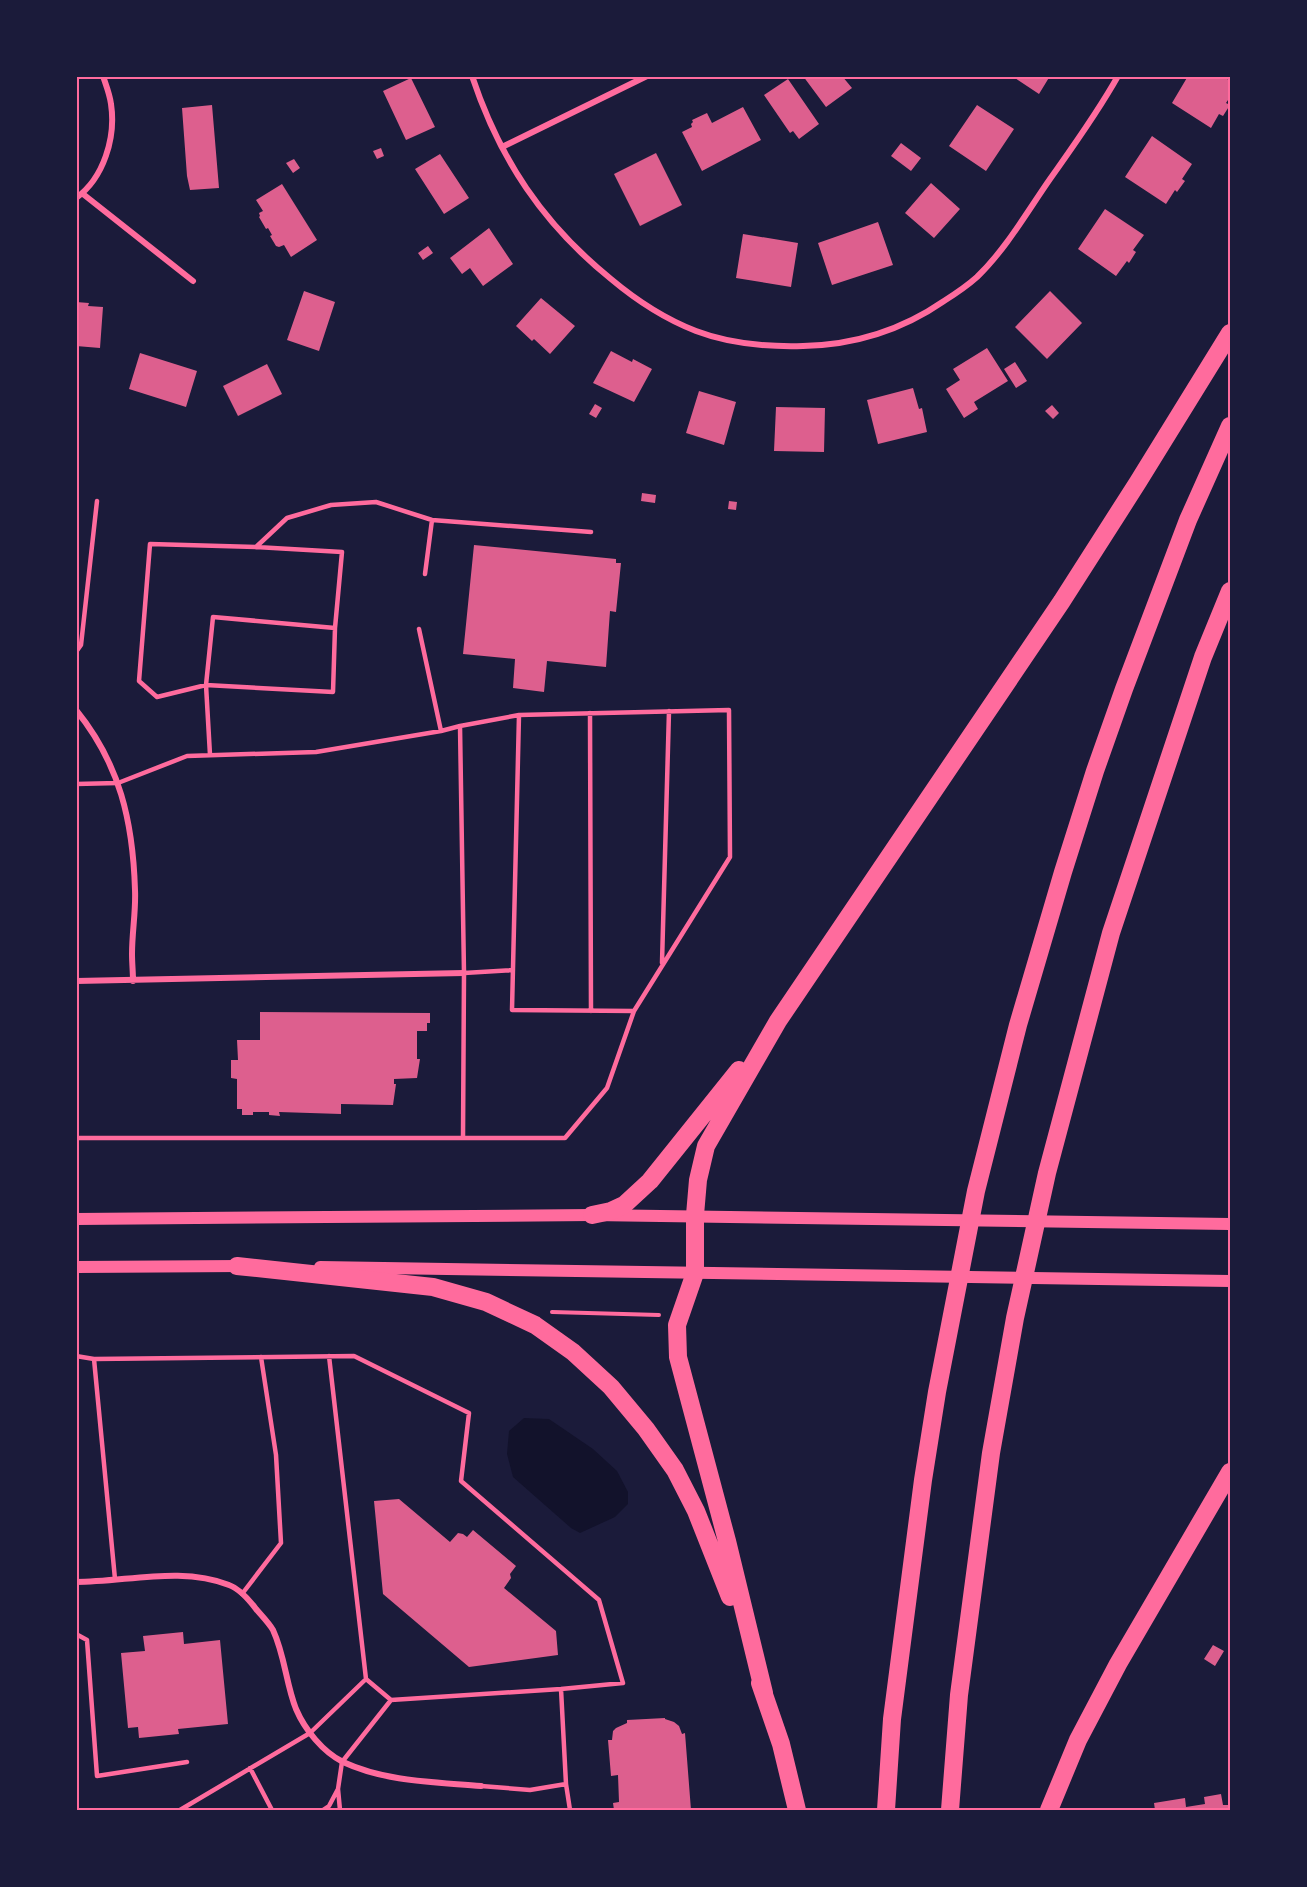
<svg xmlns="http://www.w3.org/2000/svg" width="1307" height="1887" font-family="'PT Serif',serif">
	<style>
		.water { fill: #12122b }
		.building { fill: #dd5f8e }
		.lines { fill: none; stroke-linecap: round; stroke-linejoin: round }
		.path { stroke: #ff6b9d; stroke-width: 4 }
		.service { stroke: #ff6b9d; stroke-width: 4.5 }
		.minor { stroke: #ff6b9d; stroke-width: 6 }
		.secondary { stroke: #ff6b9d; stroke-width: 12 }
		.motorway { stroke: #ff6b9d; stroke-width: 18 }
		.neatline { fill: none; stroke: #ff6b9d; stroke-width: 2 }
	</style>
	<rect width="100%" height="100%" fill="#1b1b3a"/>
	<!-- water -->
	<path class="water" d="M 524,1418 L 549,1419 L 593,1449 L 617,1471 L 628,1492 L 628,1504 L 615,1517 L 580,1533 L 571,1528 L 513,1477 L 507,1454 L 509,1431 Z"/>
	<!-- building -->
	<path class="building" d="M 803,76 L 842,76 L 852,88 L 826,107 Z
		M 1012,76 L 1050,76 L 1039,94 Z
		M 1188,76 L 1223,76 L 1230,81 L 1230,97 L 1226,103 L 1230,105 L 1223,116 L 1219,114 L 1211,128 L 1172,103 Z
		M 411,78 L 435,127 L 406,140 L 383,91 Z
		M 788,79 L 819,124 L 799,139 L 793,131 L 790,133 L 764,95 Z
		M 212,105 L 219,188 L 190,190 L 187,176 L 182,108 Z
		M 977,105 L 1014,129 L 986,171 L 949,146 Z
		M 743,107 L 761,140 L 702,171 L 682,132 L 692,127 L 691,124 L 693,122 L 692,120 L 707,113 L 712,123 Z
		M 1152,136 L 1192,164 L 1182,179 L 1185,181 L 1177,192 L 1175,190 L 1166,204 L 1125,177 Z
		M 901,143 L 921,158 L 911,171 L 891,156 Z
		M 381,148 L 384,156 L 377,159 L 373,151 Z
		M 656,153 L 682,205 L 640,226 L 614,174 Z
		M 440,154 L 469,198 L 444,214 L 415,169 Z
		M 294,159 L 300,168 L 293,173 L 286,163 Z
		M 931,183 L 960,209 L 934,238 L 905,213 Z
		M 282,184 L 317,240 L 291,257 L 284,245 L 279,247 L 276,246 L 270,236 L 272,235 L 268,228 L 266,229 L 259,217 L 260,216 L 259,213 L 263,211 L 256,200 Z
		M 1105,209 L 1144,235 L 1133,250 L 1136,252 L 1129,263 L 1127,261 L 1116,276 L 1078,249 Z
		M 878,222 L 893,265 L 832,285 L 818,243 Z
		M 489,228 L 513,264 L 483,286 L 470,268 L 462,274 L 450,258 Z
		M 743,234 L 798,243 L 791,287 L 736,278 Z
		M 428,246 L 433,253 L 423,260 L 418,253 Z
		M 304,291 L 335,302 L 319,351 L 287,340 Z
		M 1050,291 L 1082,323 L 1047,359 L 1015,327 Z
		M 541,298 L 575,326 L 550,354 L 534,339 L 532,341 L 516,326 Z
		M 76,302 L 89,303 L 88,306 L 103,307 L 100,348 L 76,346 Z
		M 987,348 L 1008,381 L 974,402 L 978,409 L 964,418 L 946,389 L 960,380 L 953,369 Z
		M 611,351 L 632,362 L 633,359 L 652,369 L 634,402 L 593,383 Z
		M 140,353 L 197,371 L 186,407 L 129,389 Z
		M 1015,362 L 1027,381 L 1016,388 L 1004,369 Z
		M 267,364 L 282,394 L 238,416 L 223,386 Z
		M 913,388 L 919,409 L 922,408 L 927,432 L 878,444 L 867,400 Z
		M 699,391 L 736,402 L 724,445 L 686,433 Z
		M 595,404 L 602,408 L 596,418 L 589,414 Z
		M 1052,405 L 1059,413 L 1053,419 L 1045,411 Z
		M 776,407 L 825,408 L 824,452 L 774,451 Z
		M 642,493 L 656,495 L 655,503 L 641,501 Z
		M 729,501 L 737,502 L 736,510 L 728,509 Z
		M 474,545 L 616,559 L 616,563 L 621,563 L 616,612 L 610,611 L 606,667 L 547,661 L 544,692 L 513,688 L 515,659 L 463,654 Z
		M 260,1012 L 430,1013 L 430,1023 L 427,1023 L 427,1031 L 417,1031 L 417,1059 L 420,1059 L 417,1078 L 394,1079 L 394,1084 L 396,1084 L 393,1105 L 341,1104 L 341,1114 L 279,1112 L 280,1116 L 269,1115 L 269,1112 L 253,1112 L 253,1115 L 242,1115 L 242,1109 L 237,1109 L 237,1079 L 231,1078 L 231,1060 L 238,1060 L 237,1040 L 260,1040 Z
		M 399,1499 L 450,1542 L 458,1533 L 463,1534 L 467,1537 L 473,1530 L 516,1566 L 510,1574 L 511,1578 L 504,1588 L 556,1631 L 558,1655 L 469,1667 L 383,1594 L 374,1501 Z
		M 183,1632 L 184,1644 L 220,1640 L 228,1724 L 178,1729 L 179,1734 L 139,1738 L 138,1727 L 128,1728 L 121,1653 L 145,1651 L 143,1636 Z
		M 1213,1645 L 1224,1651 L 1215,1666 L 1204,1659 Z
		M 665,1718 L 665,1719 L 674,1722 L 679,1726 L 682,1734 L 685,1733 L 691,1810 L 614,1810 L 613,1803 L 619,1802 L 618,1775 L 611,1776 L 608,1740 L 612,1740 L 613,1731 L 616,1728 L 627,1723 L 627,1720 Z
		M 1221,1794 L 1223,1805 L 1229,1805 L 1230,1810 L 1155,1810 L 1154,1803 L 1185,1798 L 1186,1807 L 1205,1804 L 1204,1797 Z"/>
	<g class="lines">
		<!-- path -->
		<path class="path" d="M 552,1312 L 659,1315"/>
		<!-- service -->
		<path class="service" d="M 256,547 L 287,518 L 331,505 L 376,502 L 432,520 L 591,532
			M 425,574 L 432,520
			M 419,629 L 441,731
			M 76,652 L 81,645 L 97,501
			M 590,713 L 591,1011
			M 519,715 L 512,1010 L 634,1011
			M 460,726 L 464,973 L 463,1138
			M 210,755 L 206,685 L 213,617 L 335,628 L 342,552 L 256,547 L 150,544 L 139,681 L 157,697 L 206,685 L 333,692 L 335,628
			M 76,784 L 118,783 L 187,756 L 316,752 L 441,731 L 460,726 L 519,715 L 729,710 L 730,857 L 634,1011 L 607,1088 L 565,1138 L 76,1138
			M 662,963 L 669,711
			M 464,973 L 513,970
			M 76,1356 L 94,1359
			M 115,1579 L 94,1359 L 354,1356 L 469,1413 L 461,1481 L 599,1600 L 623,1683 L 561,1689 L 391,1700 L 366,1679 L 329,1356
			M 242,1594 L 281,1543 L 276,1455 L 261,1357
			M 76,1634 L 87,1640 L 97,1776 L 187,1762
			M 250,1768 L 272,1810
			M 566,1784 L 570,1810
			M 481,1786 L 530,1790 L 566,1784 L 561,1689
			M 338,1789 L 340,1810
			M 180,1810 L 310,1733 L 366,1679
			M 323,1810 L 329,1806 L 338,1789 L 342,1762 L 391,1700"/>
		<!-- minor -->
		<path class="minor" d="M 472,76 C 500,160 543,224 611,279 C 636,300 665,319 696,331 C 730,344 768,347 803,346 C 854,345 902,330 944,301 C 955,294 967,286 977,277 C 1006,249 1027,212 1050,179 C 1074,145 1098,112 1118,76
			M 502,147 L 647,76
			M 83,194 L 193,281
			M 76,198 C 104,178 116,137 111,104 C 110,95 106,85 103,76
			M 76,710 C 120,764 133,822 135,890 C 136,911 132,932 132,954 C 132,963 133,972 133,981
			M 76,981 L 464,973
			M 76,1582 C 127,1582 181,1566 229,1585 C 240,1589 250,1601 256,1609 C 262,1616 269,1623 273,1630 C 285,1656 286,1684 296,1709 C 305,1730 323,1752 343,1762 C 386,1782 435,1782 481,1786"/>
		<!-- secondary -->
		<path class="secondary" d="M 76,1219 L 592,1215 L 1230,1224
			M 76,1267 L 242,1266
			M 320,1267 L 1230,1281"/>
		<!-- motorway -->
		<path class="motorway" d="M 592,1215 L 611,1211 L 624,1205 L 650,1181 L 739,1070
			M 237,1266 L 433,1287 L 486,1302 L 535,1325 L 573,1352 L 611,1387 L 646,1429 L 675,1470 L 696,1511 L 730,1597
			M 760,1683 L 781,1744 L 797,1810
			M 764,1693 L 727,1541 L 678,1357 L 677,1325 L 695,1273 L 695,1215 L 698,1180 L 706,1146 L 778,1021 L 1062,601 L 1138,482 L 1230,333
			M 886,1810 L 892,1719 L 923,1480 L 937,1392 L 976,1191 L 1018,1025 L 1063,872 L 1095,771 L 1124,689 L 1188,520 L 1230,426
			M 950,1810 L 959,1695 L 991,1453 L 1015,1318 L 1047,1173 L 1111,933 L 1203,657 L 1230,591
			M 1049,1810 L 1078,1740 L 1118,1664 L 1230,1472"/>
	</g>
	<!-- border -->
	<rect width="1307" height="1887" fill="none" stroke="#1b1b3a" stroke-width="156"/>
	<rect x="78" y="78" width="1151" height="1731" class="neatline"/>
</svg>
